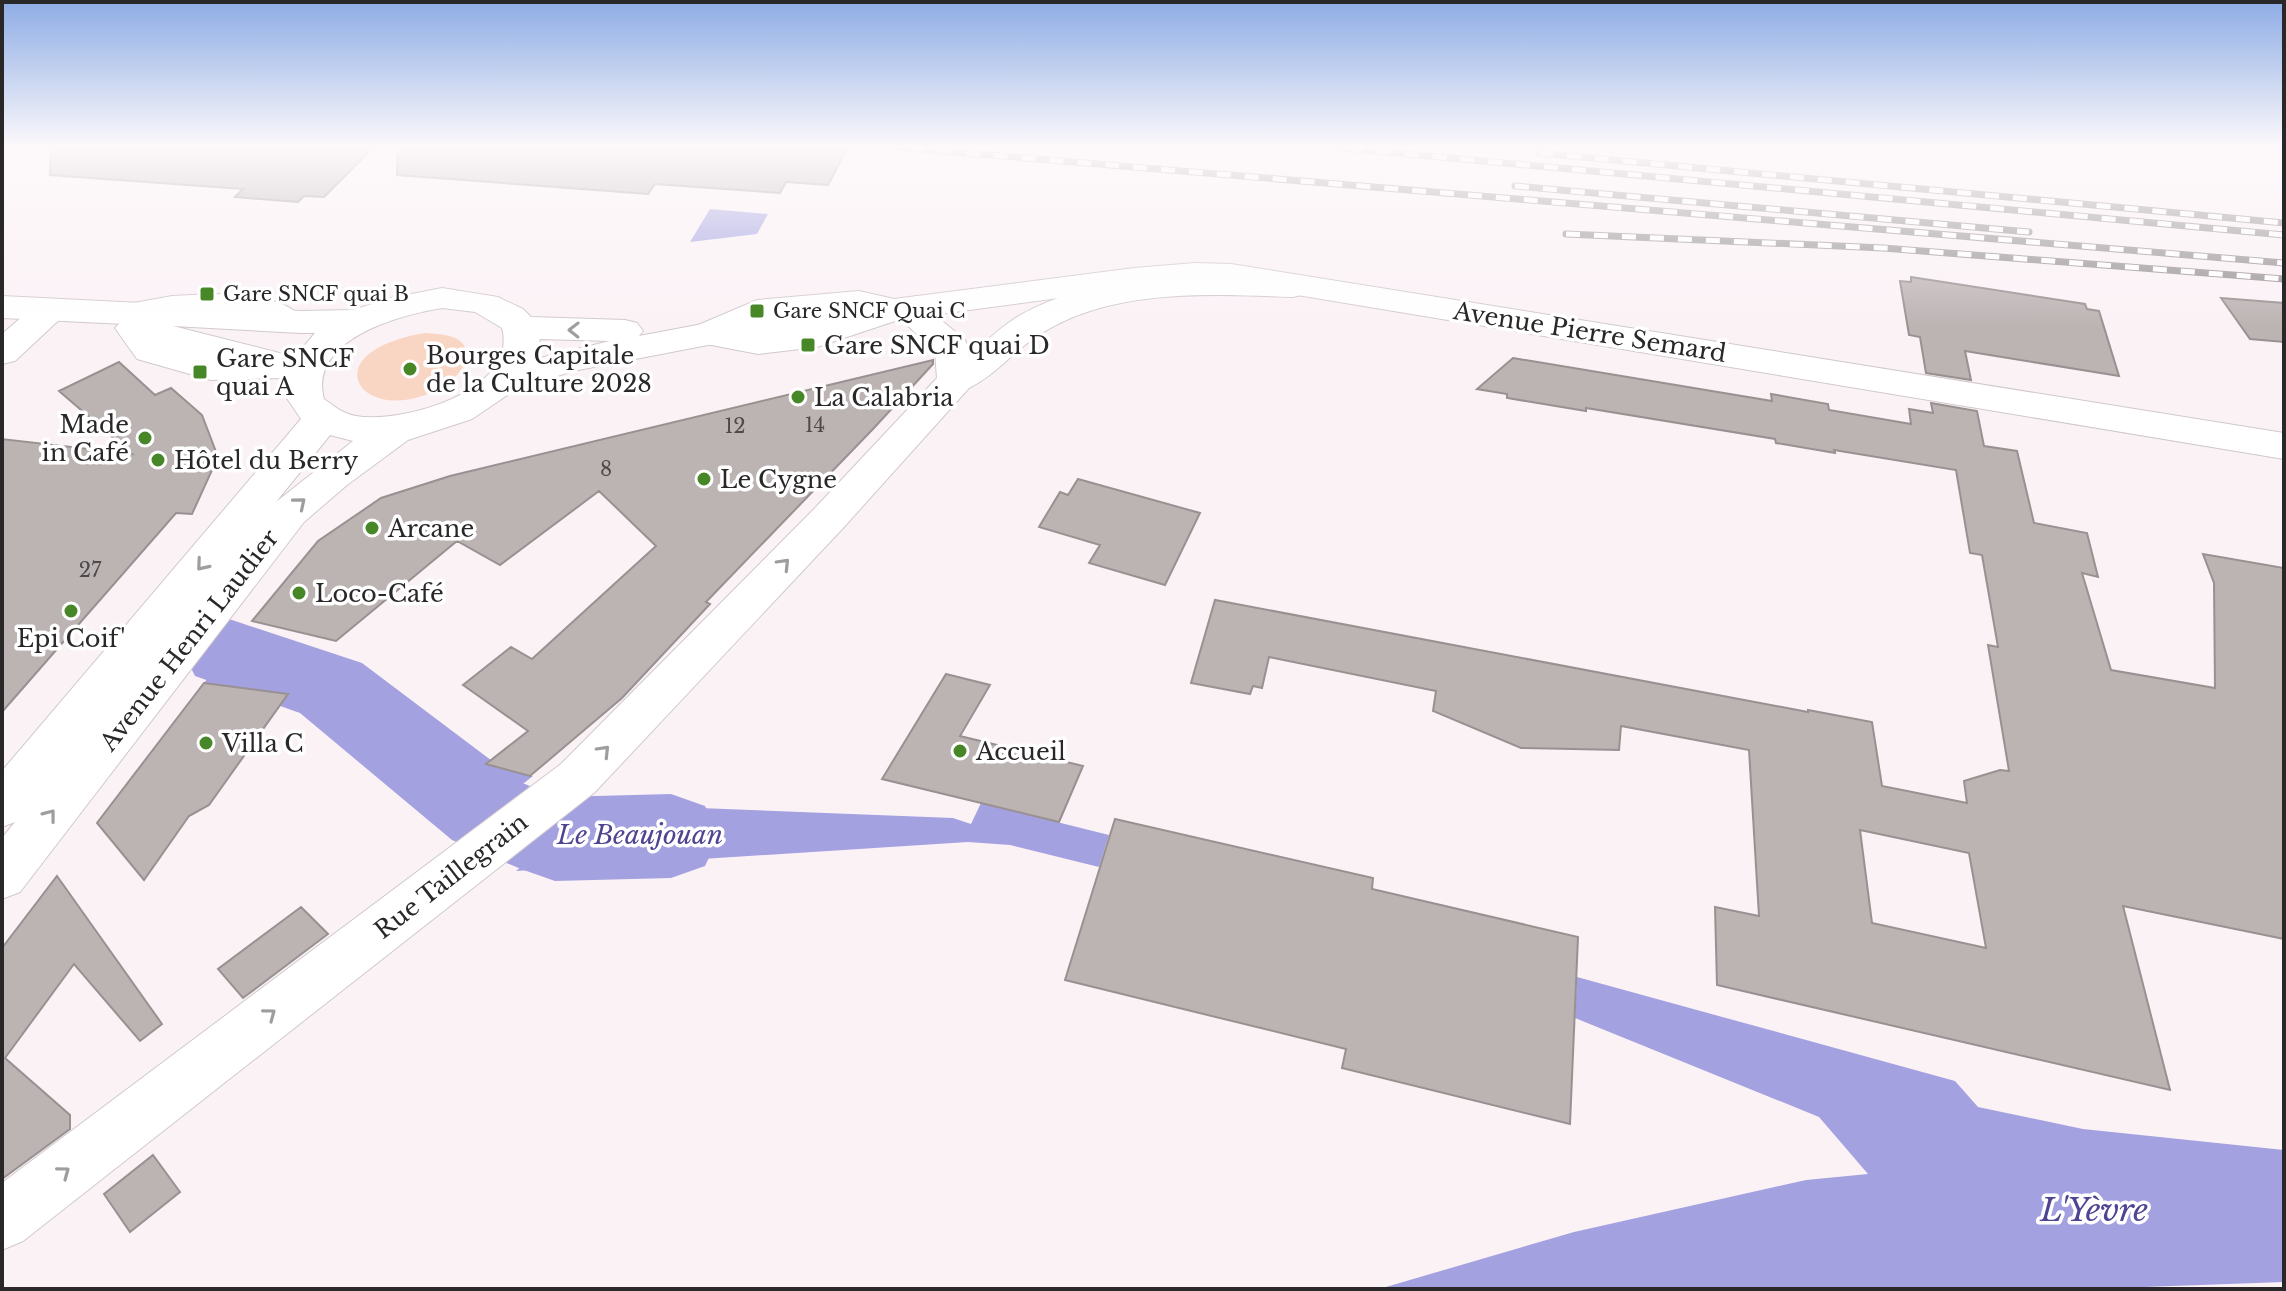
<svg xmlns="http://www.w3.org/2000/svg" width="2286" height="1291" font-family="'Libre Baskerville',serif">
	<style>
		.green { fill: #f9d5c4 }
		.water { fill: #a4a1e1 }
		.lines { fill: none; stroke-linecap: round; stroke-linejoin: round }
		.river { fill: #a4a1e1; fill-rule: evenodd }
		.building { fill: #bcb3b3; stroke: #999191; stroke-width: 2; fill-rule: evenodd }
		.minor-casing { stroke: #d1c9cc; stroke-width: 2 }
		.secondary-casing { stroke: #d1c9cc; stroke-width: 2 }
		.minor { fill: #fff; fill-rule: evenodd }
		.secondary { fill: #fff; fill-rule: evenodd }
		.rail-casing { stroke: #969092; stroke-width: 7 }
		.rail { stroke: #fff; stroke-width: 5; stroke-dasharray: 14; stroke-linecap: butt }
		.oneway { stroke: #9f9e9e }
		.poi-dot { fill: #488727; stroke: #fff; stroke-width: 3 }
		.labels { text-anchor: middle; dominant-baseline: central; stroke-width: 7; stroke-linejoin: round; paint-order: stroke }
		.far-poi-label { font-size: 20px; fill: #2a2728; stroke: #fff; text-anchor: start }
		.number-label { font-size: 20px; fill: #4e4a4b }
		.street-label { font-size: 24px; fill: #2a2728; stroke: #fff }
		.poi-label { font-size: 24px; fill: #2a2728; stroke: #fff; text-anchor: start }
		.water-label { font-size: 26px; font-style: italic; fill: #4e4491; stroke: #fff }
		.near-water-label { font-size: 32px; font-style: italic; fill: #4e4491; stroke: #fff }
	</style>
	<rect width="100%" height="100%" fill="#fbf2f6"/>
	<!-- green -->
	<path class="green" d="M 425,333 C 441,334 470,335 466,358 C 465,370 453,379 443,386 C 366,433 305,353 425,333 Z"/>
	<!-- water -->
	<path class="water" d="M 710,209 L 768,214 L 757,234 L 690,242 Z
		M 248,627 L 280,644 L 347,669 L 479,763 L 533,776 L 452,839 L 304,696 L 204,683 Z
		M 981,803 L 1109,835 L 1099,867 L 1010,845 L 968,842 L 516,871 L 596,804 L 953,818 L 971,824 Z
		M 1577,977 L 1955,1081 L 1978,1107 L 2083,1129 L 2284,1150 L 2284,1282 L 2089,1289 L 1379,1289 L 1574,1232 L 1806,1180 L 1868,1174 L 1819,1117 L 1575,1018 Z"/>
	<g class="lines">
		<!-- river -->
		<path class="river" d="M 226,618 L 362,663 L 520,782 L 557,797 L 671,794 L 705,806 L 719,836 L 705,866 L 671,878 L 555,881 L 521,869 L 452,840 L 300,713 L 195,676 L 183,652 L 195,628 Z"/>
	</g>
	<!-- building -->
	<path class="building" d="M 51,146 L 375,146 L 324,197 L 304,196 L 298,202 L 235,197 L 243,189 L 50,175 Z
		M 398,146 L 807,146 L 847,149 L 828,185 L 786,182 L 780,193 L 655,184 L 648,194 L 397,175 Z
		M 1911,277 L 2085,304 L 2087,309 L 2099,311 L 2119,376 L 1965,351 L 1971,380 L 1926,373 L 1920,337 L 1909,335 L 1900,281 L 1911,282 Z
		M 2221,298 L 2284,303 L 2284,342 L 2250,339 Z
		M 1513,358 L 1772,401 L 1771,394 L 1828,404 L 1829,410 L 1911,424 L 1909,409 L 1933,413 L 1931,403 L 1977,411 L 1984,446 L 2017,451 L 2034,523 L 2087,533 L 2098,577 L 2082,573 L 2111,670 L 2215,688 L 2214,583 L 2203,554 L 2284,568 L 2284,939 L 2123,906 L 2170,1090 L 1717,985 L 1715,907 L 1759,916 L 1749,750 L 1621,726 L 1619,750 L 1521,748 L 1433,711 L 1436,691 L 1269,657 L 1262,688 L 1253,686 L 1250,694 L 1191,683 L 1215,600 L 1808,712 L 1808,710 L 1872,722 L 1882,786 L 1967,803 L 1964,781 L 2000,770 L 2009,771 L 1988,645 L 1998,647 L 1982,555 L 1970,553 L 1956,470 L 1834,450 L 1835,453 L 1776,443 L 1775,439 L 1586,408 L 1586,411 L 1507,398 L 1507,394 L 1477,389 ZM 1860,830 L 1969,853 L 1986,948 L 1872,923 Z
		M 933,360 L 933,364 L 873,429 L 706,602 L 710,604 L 622,698 L 530,776 L 486,764 L 528,731 L 463,685 L 511,647 L 532,659 L 656,546 L 599,491 L 500,565 L 457,541 L 336,641 L 252,621 L 318,541 L 381,498 L 450,476 Z
		M 119,362 L 155,395 L 171,388 L 202,415 L 218,457 L 192,514 L 176,513 L 2,712 L 2,439 L 132,454 L 59,391 Z
		M 1078,479 L 1200,513 L 1165,585 L 1089,563 L 1100,545 L 1039,527 L 1060,492 L 1068,495 Z
		M 946,674 L 990,685 L 960,736 L 1083,766 L 1059,822 L 882,779 Z
		M 204,683 L 288,694 L 209,805 L 189,816 L 144,880 L 97,823 Z
		M 1115,819 L 1373,878 L 1372,889 L 1578,937 L 1570,1124 L 1342,1068 L 1346,1049 L 1065,980 Z
		M 57,876 L 162,1024 L 140,1041 L 74,964 L 5,1058 L 70,1115 L 70,1129 L 2,1179 L 2,948 Z
		M 301,907 L 328,934 L 243,998 L 218,969 Z
		M 153,1155 L 180,1192 L 130,1232 L 104,1194 Z"/>
	<g class="lines">
		<defs>
			<path id="minor" d="M 1193,276 L 1293,277 L 1305,280 L 1310,287 L 1305,294 L 1293,297 C 1211,294 1114,288 1042,333 C 1015,349 997,374 969,388 L 844,527 L 595,792 L 23,1241 L 2,1250 L 2,1183 L 561,764 L 816,507 L 937,378 L 935,352 L 901,319 L 817,347 L 758,354 L 696,342 L 690,334 L 696,326 L 757,300 L 859,291 L 903,301 L 916,296 L 928,300 L 935,315 L 965,340 L 971,355 C 985,343 998,329 1014,319 C 1066,286 1133,280 1193,276 ZM 858,311 C 823,322 783,336 746,330 L 764,321 Z
				M 213,294 C 241,295 288,296 304,321 L 299,329 C 276,335 257,318 233,316 C 204,313 174,316 146,321 L 163,343 L 211,356 L 284,354 L 297,358 L 302,366 L 297,374 L 284,378 L 211,380 L 137,359 L 115,328 L 123,320 L 118,312 L 123,305 L 172,296 Z
				M 49,300 L 61,304 L 66,311 L 61,318 L 15,361 L 2,364 L 2,334 L 37,304 Z"/>
			<path id="secondary" d="M 1195,263 L 1231,264 L 2284,433 L 2284,459 L 1231,284 L 1195,283 L 1134,288 L 708,345 L 573,371 L 515,390 L 472,419 L 408,440 L 347,485 L 304,522 L 20,892 L 2,899 L 2,838 L 15,822 L 2,827 L 2,771 L 301,419 L 286,397 L 286,378 L 144,341 L 138,333 L 145,325 L 2,318 L 2,296 L 301,311 L 353,310 L 391,298 L 442,288 L 498,297 L 523,309 L 531,317 L 625,320 L 637,323 L 643,331 L 639,336 L 708,323 L 1134,268 ZM 442,308 L 475,312 L 502,328 C 519,391 402,424 356,416 C 343,414 334,406 324,399 C 308,339 400,315 442,308 ZM 173,326 L 301,333 L 315,333 L 295,357 ZM 540,339 L 610,341 L 536,359 ZM 330,435 L 353,441 L 276,502 Z"/>
		</defs>
		<!-- minor casing -->
		<use href="#minor" class="minor-casing"/>
		<!-- secondary casing -->
		<use href="#secondary" class="secondary-casing"/>
		<!-- minor -->
		<use href="#minor" class="minor"/>
		<!-- secondary -->
		<use href="#secondary" class="secondary"/>
		<defs>
			<path id="rail" d="M 882,146 L 2284,263
				M 1321,146 L 2284,235
				M 1539,153 L 2284,223
				M 1515,186 L 2029,232
				M 1566,234 L 1883,248 L 2284,279"/>
		</defs>
		<!-- rail casing -->
		<use href="#rail" class="rail-casing"/>
		<!-- rail -->
		<use href="#rail" class="rail"/>
	</g>
	<!-- one-way arrows -->
	<defs><path id="oneway-chevron" d="M-2-3.5L2.5 0L-2 3.5" fill="none" stroke-width="1.6" stroke-linecap="round" stroke-linejoin="round" transform="scale(2)"/></defs>
	<g class="oneway">
		<use href="#oneway-chevron" transform="translate(574 330) rotate(-179)"/>
		<use href="#oneway-chevron" transform="translate(300 503) rotate(-40)"/>
		<use href="#oneway-chevron" transform="translate(784 564) rotate(-46)"/>
		<use href="#oneway-chevron" transform="translate(202 565) rotate(130)"/>
		<use href="#oneway-chevron" transform="translate(604 751) rotate(-46)"/>
		<use href="#oneway-chevron" transform="translate(50 815) rotate(-52)"/>
		<use href="#oneway-chevron" transform="translate(270 1014) rotate(-37)"/>
		<use href="#oneway-chevron" transform="translate(64 1172) rotate(-37)"/>
	</g>
	<!-- sky -->
	<linearGradient id="sky" x2="0" y2="1"><stop stop-color="#8dace5"/><stop offset="0.45" stop-color="#fdf9fb"/><stop offset="1" stop-color="#fdf9fb" stop-opacity="0"/></linearGradient>
	<rect width="2286" height="327" fill="url(#sky)"/>
	<!-- markers -->
	<g class="poi-dot">
		<rect x="199" y="286" width="16" height="16" rx="4"/>
		<rect x="749" y="303" width="16" height="16" rx="4"/>
		<rect x="800" y="337" width="16" height="16" rx="4"/>
		<circle cx="410" cy="369" r="8"/>
		<rect x="192" y="364" width="16" height="16" rx="4"/>
		<circle cx="798" cy="397" r="8"/>
		<circle cx="145" cy="438" r="8"/>
		<circle cx="158" cy="460" r="8"/>
		<circle cx="704" cy="479" r="8"/>
		<circle cx="372" cy="528" r="8"/>
		<circle cx="299" cy="593" r="8"/>
		<circle cx="71" cy="611" r="8"/>
		<circle cx="206" cy="743" r="8"/>
		<circle cx="960" cy="751" r="8"/>
	</g>
	<g class="labels">
		<!-- far-poi labels -->
		<g class="far-poi-label">
			<text x="223" y="294">Gare SNCF quai B</text>
			<text x="773" y="311">Gare SNCF Quai C</text>
		</g>
		<!-- number labels -->
		<g class="number-label">
			<text x="815" y="425">14</text>
			<text x="735" y="426">12</text>
			<text x="606" y="469">8</text>
			<text x="90" y="570">27</text>
		</g>
		<!-- street labels -->
		<g class="street-label">
			<text transform="translate(1590 332) rotate(9)">Avenue Pierre Semard</text>
			<text transform="translate(189 640) rotate(-52)">Avenue Henri Laudier</text>
			<text transform="translate(451 876) rotate(-38)">Rue Taillegrain</text>
		</g>
		<!-- poi labels -->
		<g class="poi-label">
			<text x="824" y="345">Gare SNCF quai D</text>
			<text x="426" y="355">Bourges Capitale<tspan x="426" dy="28">de la Culture 2028</tspan></text>
			<text x="216" y="358">Gare SNCF<tspan x="216" dy="28">quai A</tspan></text>
			<text x="814" y="397">La Calabria</text>
			<text x="129" y="424" text-anchor="end">Made<tspan x="129" dy="28">in Café</tspan></text>
			<text x="174" y="460">Hôtel du Berry</text>
			<text x="720" y="479">Le Cygne</text>
			<text x="388" y="528">Arcane</text>
			<text x="315" y="593">Loco-Café</text>
			<text x="71" y="638" text-anchor="middle">Epi Coif'</text>
			<text x="222" y="743">Villa C</text>
			<text x="976" y="751">Accueil</text>
		</g>
		<!-- water labels -->
		<g class="water-label">
			<text x="640" y="835">Le Beaujouan</text>
		</g>
		<!-- near-water labels -->
		<g class="near-water-label">
			<text x="2094" y="1210">L'Yèvre</text>
		</g>
	</g>
	<!-- border -->
	<rect width="2286" height="1291" fill="none" stroke="#2a2728" stroke-width="8"/>
</svg>
